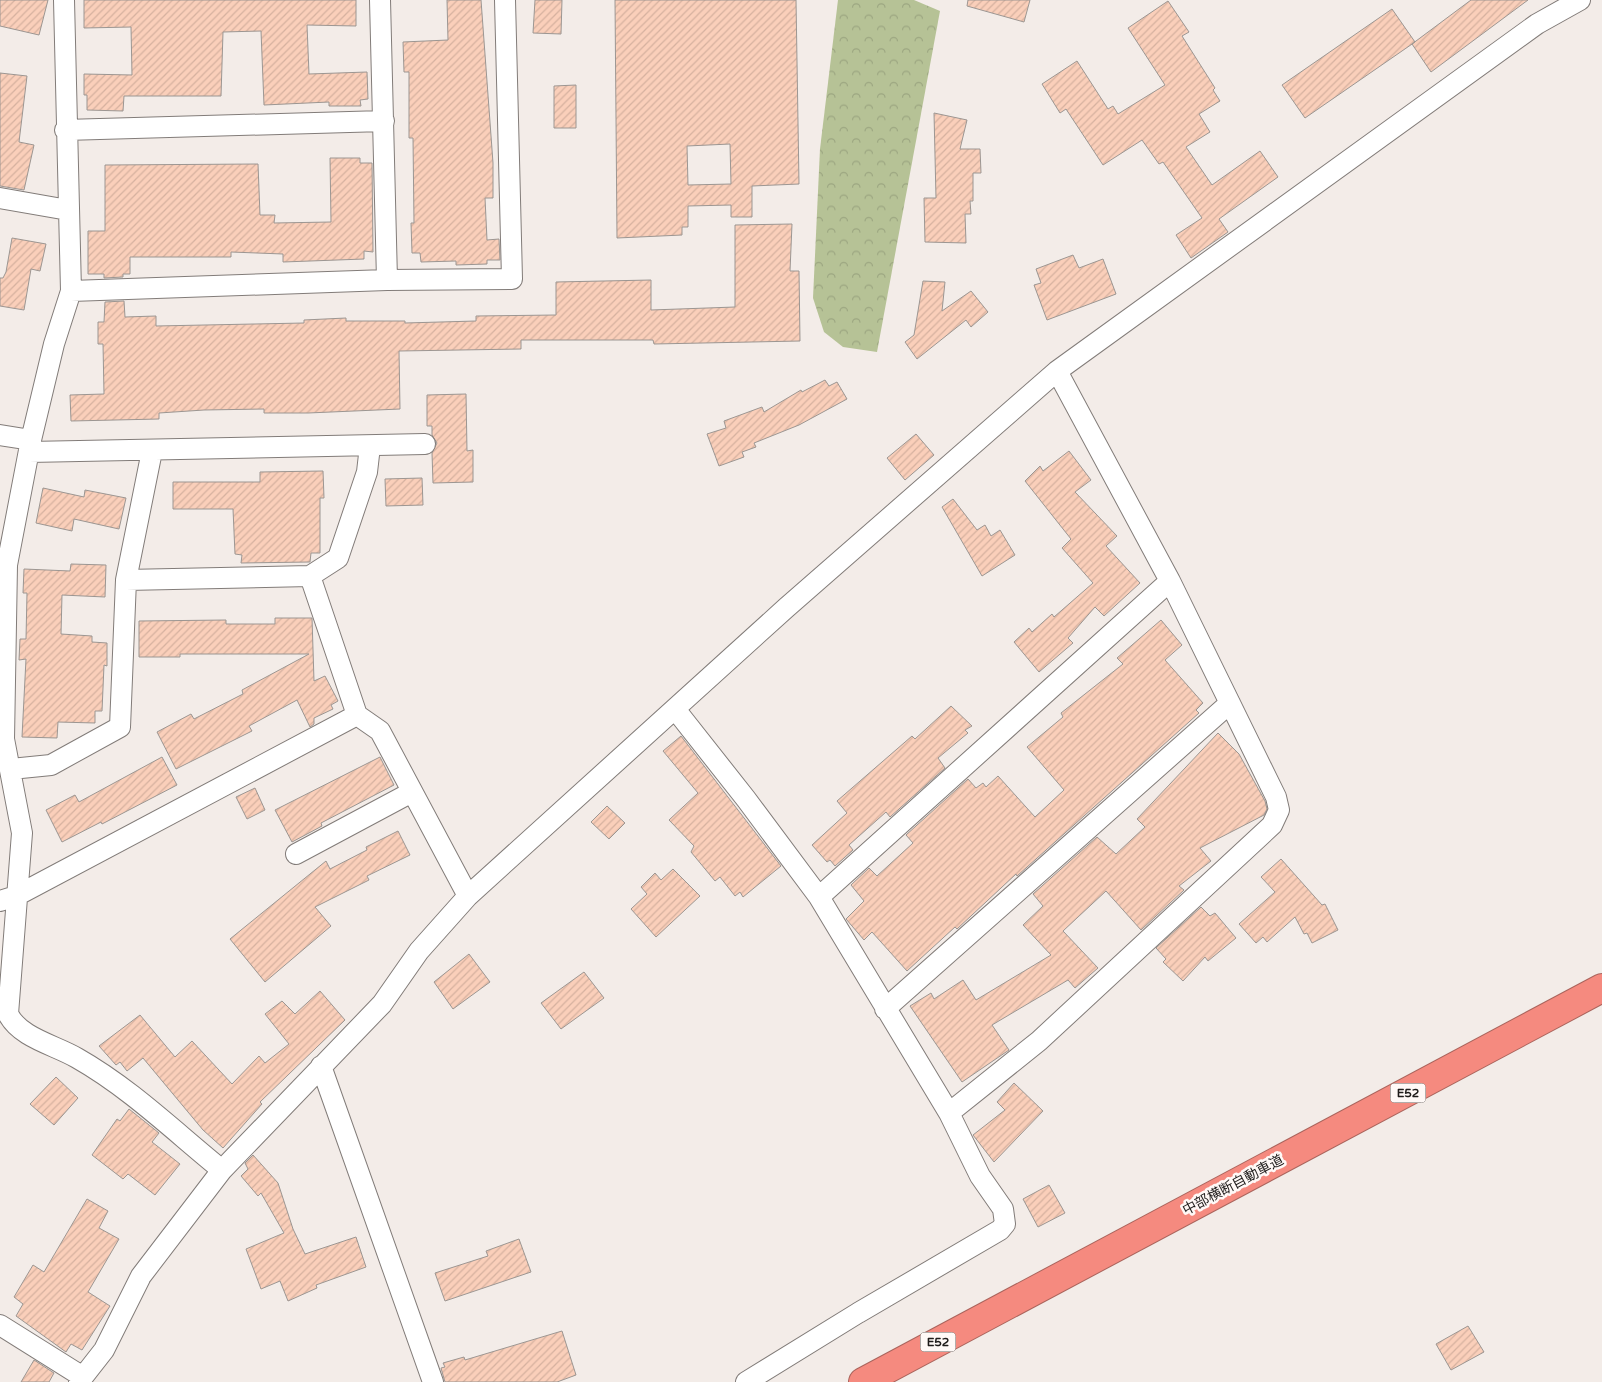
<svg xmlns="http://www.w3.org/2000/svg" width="1602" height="1382" font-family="'Varela Round','Noto Sans JP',sans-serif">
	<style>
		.forest { fill: url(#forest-crowns) }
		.building { fill: url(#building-hatch); stroke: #9c9692; fill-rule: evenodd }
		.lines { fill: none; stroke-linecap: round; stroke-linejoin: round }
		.minor-casing { stroke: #827c79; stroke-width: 22 }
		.motorway-casing { stroke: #aa645c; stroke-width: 30 }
		.minor { stroke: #fff; stroke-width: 20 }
		.motorway { stroke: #f58a7f; stroke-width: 28 }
		.labels { text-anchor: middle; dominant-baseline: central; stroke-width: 5; stroke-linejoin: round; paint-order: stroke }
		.shield { fill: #fff9f7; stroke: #625e5d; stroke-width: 1 }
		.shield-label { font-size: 12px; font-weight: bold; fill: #1f1c1b }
		.street-label { font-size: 14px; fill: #1f1c1b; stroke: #fff9f7 }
	</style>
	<defs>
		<pattern id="forest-crowns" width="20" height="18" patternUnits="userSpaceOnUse" patternTransform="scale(1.25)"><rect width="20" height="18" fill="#b6c296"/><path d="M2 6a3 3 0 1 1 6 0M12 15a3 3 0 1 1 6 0" fill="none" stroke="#9ca681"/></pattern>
		<pattern id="building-hatch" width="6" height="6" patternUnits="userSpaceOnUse" patternTransform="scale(1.25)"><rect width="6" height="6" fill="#facfba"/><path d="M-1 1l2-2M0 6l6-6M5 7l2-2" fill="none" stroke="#d6b19f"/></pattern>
	</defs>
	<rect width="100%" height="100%" fill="#f3ece8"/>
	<!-- forest -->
	<path class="forest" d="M 838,0 L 914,0 L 940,11 L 877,352 L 843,347 L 824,332 L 813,298 L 820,149 Z"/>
	<!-- building -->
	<path class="building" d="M 0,0 L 48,0 L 39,35 L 0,26 Z
		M 84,0 L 356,0 L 356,26 L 307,25 L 309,74 L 367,72 L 368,99 L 360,100 L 361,106 L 329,106 L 329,102 L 264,105 L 261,31 L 223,32 L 221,96 L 124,96 L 123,111 L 87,110 L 87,95 L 84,95 L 84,74 L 132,75 L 131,27 L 84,28 Z
		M 447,0 L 481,0 L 493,163 L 493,198 L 485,198 L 487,240 L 499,239 L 500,260 L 487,260 L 487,264 L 456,265 L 456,261 L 421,262 L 420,253 L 412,253 L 411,223 L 414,223 L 413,138 L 409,138 L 409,72 L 404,72 L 403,42 L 448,40 Z
		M 535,0 L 562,0 L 561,34 L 533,33 Z
		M 615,0 L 796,0 L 799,184 L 752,186 L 752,217 L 731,217 L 731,205 L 688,206 L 688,227 L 682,227 L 682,235 L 617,238 ZM 730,144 L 731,184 L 688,185 L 687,146 Z
		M 968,0 L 1030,0 L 1024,22 L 967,6 Z
		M 1471,0 L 1528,0 L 1431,72 L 1412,44 Z
		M 1168,1 L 1189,32 L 1182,36 L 1215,88 L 1213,90 L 1220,101 L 1199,114 L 1210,132 L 1186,147 L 1212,185 L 1260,151 L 1278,177 L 1219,219 L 1228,232 L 1191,258 L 1176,235 L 1202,218 L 1163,162 L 1159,164 L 1142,140 L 1103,165 L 1066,109 L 1060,113 L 1042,84 L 1077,61 L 1108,109 L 1113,106 L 1118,114 L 1165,85 L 1128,28 Z
		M 1392,9 L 1415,42 L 1305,118 L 1282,85 Z
		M 0,73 L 27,76 L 19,142 L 34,145 L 24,190 L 0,186 Z
		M 576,85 L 576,128 L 554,128 L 554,86 Z
		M 934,113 L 967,120 L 960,149 L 980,149 L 981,173 L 973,173 L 973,201 L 970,201 L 971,214 L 965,214 L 966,243 L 925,242 L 924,198 L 936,198 Z
		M 330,158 L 360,158 L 360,163 L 372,163 L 373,252 L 364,251 L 364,259 L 283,262 L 283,254 L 231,252 L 231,257 L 130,257 L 130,274 L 123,274 L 123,277 L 104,278 L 104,274 L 88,274 L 88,231 L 105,231 L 105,165 L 258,164 L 260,215 L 275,215 L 274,223 L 331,222 Z
		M 792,224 L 790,271 L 799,271 L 800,341 L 654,344 L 653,340 L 521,340 L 521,349 L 399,351 L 400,409 L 308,413 L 264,413 L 264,409 L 204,410 L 159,413 L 159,419 L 71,421 L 70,395 L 104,394 L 103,344 L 98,344 L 98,322 L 104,322 L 105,302 L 124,301 L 125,317 L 156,316 L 156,326 L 304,323 L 304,320 L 346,318 L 346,321 L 405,321 L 405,323 L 476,321 L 476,316 L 556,315 L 556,282 L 651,280 L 651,310 L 735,307 L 735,225 Z
		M 12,238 L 46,244 L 40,271 L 31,269 L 24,310 L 0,306 L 0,278 L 3,278 L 6,272 Z
		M 1073,255 L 1079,268 L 1103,259 L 1116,294 L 1047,320 L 1034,285 L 1041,283 L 1036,269 Z
		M 923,281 L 945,282 L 942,311 L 971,291 L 988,312 L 971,327 L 966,320 L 917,359 L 905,342 L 914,335 Z
		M 825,380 L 829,386 L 837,382 L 847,399 L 799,425 L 754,443 L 756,447 L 742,452 L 744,457 L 719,466 L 707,434 L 726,428 L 724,421 L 762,407 L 764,412 L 801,390 L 802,392 Z
		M 466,394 L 467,451 L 473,450 L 473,482 L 433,483 L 432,453 L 437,443 L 432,435 L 432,426 L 427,426 L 427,395 Z
		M 916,434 L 934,455 L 905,480 L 887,458 Z
		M 1069,451 L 1091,480 L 1075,492 L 1117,536 L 1106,546 L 1140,583 L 1104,616 L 1095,607 L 1068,638 L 1073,643 L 1039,672 L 1014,642 L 1029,628 L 1032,632 L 1052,614 L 1054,617 L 1093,583 L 1062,548 L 1071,539 L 1025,481 L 1040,466 L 1043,471 Z
		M 323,471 L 324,498 L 320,498 L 320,553 L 311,553 L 310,562 L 241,563 L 242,555 L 235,554 L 233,509 L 173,509 L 173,482 L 260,482 L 260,472 Z
		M 422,478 L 423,505 L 386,506 L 385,479 Z
		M 43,488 L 84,497 L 85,490 L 126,498 L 119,529 L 74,519 L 72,531 L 36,523 Z
		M 953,499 L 977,530 L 985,525 L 991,536 L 1000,530 L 1015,555 L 982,576 L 942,507 Z
		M 71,564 L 106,565 L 105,597 L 62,595 L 61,634 L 92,636 L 92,642 L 107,643 L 107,666 L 104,665 L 102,711 L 95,711 L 95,723 L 58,722 L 57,738 L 22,737 L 26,659 L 19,660 L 20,639 L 26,639 L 27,593 L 23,593 L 24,569 L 70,571 Z
		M 275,618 L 312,618 L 314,681 L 325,676 L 338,701 L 331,705 L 333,709 L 314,718 L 314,724 L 310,727 L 297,700 L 249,726 L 252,731 L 176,769 L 157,732 L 191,714 L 194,719 L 243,694 L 242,690 L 309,654 L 180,654 L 180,657 L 139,657 L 139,621 L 226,620 L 226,624 L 275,624 Z
		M 1161,620 L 1182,645 L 1165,660 L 1203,703 L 1196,710 L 1199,713 L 1017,876 L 1016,874 L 957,929 L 955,927 L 907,971 L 872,932 L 864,940 L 846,919 L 864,901 L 851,885 L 869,868 L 877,876 L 913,843 L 906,835 L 968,779 L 976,788 L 983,783 L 986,787 L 998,776 L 1035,817 L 1064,790 L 1027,747 L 1063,717 L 1061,713 L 1123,664 L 1117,658 Z
		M 951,706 L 972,726 L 965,730 L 968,733 L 938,758 L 945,768 L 890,817 L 886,812 L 849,845 L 853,850 L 835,866 L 830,860 L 827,862 L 812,845 L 847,813 L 837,801 L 912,736 L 915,739 Z
		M 1218,733 L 1239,754 L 1265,801 L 1267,809 L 1264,815 L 1200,848 L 1211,861 L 1179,886 L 1184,890 L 1141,930 L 1106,891 L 1063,931 L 1098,968 L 1075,988 L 1068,980 L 992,1025 L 1009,1050 L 962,1082 L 910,1006 L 931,993 L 934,999 L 963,980 L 976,1000 L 1051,955 L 1023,925 L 1043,906 L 1033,894 L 1097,837 L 1116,854 L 1145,827 L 1137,819 Z
		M 681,736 L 781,866 L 743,897 L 740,892 L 735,896 L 720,877 L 715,881 L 691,852 L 694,846 L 669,820 L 698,793 L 663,751 Z
		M 162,757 L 177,785 L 102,824 L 101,822 L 62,842 L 46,810 L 75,795 L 79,802 Z
		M 380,757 L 394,785 L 321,823 L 322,826 L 292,842 L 275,810 Z
		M 255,788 L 265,810 L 247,819 L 236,797 Z
		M 607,806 L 625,823 L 609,839 L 591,822 Z
		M 398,831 L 410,855 L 367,876 L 369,880 L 315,907 L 331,926 L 265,982 L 230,939 L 326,861 L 330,869 L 367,850 L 366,847 Z
		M 1281,859 L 1322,905 L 1325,904 L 1338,930 L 1312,943 L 1307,933 L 1304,934 L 1295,917 L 1267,942 L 1263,937 L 1256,943 L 1239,924 L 1275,892 L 1261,877 Z
		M 673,869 L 700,896 L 656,937 L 631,909 L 647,894 L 641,887 L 655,873 L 661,880 Z
		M 1201,907 L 1210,916 L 1215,913 L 1236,938 L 1208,961 L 1205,957 L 1183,981 L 1163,962 L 1166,959 L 1156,948 Z
		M 469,954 L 490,982 L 453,1009 L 434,982 Z
		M 584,972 L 604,998 L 561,1029 L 541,1003 Z
		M 320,991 L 345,1020 L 260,1102 L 262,1104 L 223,1148 L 203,1130 L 143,1058 L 127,1071 L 120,1062 L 116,1065 L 99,1046 L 140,1015 L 175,1057 L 192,1041 L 232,1084 L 259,1056 L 265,1063 L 289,1044 L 265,1014 L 282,1001 L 295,1014 Z
		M 56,1077 L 78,1098 L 54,1125 L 30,1104 Z
		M 1014,1083 L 1043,1111 L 994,1162 L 973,1135 L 1005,1110 L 997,1102 Z
		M 129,1109 L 159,1133 L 152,1142 L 180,1164 L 155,1195 L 128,1174 L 123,1179 L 92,1155 L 117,1119 L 120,1121 Z
		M 253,1155 L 278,1183 L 293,1229 L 305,1254 L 356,1237 L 366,1267 L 316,1285 L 317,1288 L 288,1301 L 280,1281 L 261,1289 L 246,1249 L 284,1233 L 261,1193 L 258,1196 L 241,1176 L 248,1169 L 245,1163 Z
		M 1049,1185 L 1065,1213 L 1038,1227 L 1023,1199 Z
		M 87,1199 L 108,1211 L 99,1228 L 119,1239 L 88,1292 L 110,1306 L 82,1350 L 71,1344 L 66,1352 L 16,1316 L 23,1304 L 14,1297 L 33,1265 L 44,1272 Z
		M 519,1239 L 531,1272 L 445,1301 L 435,1273 L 488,1256 L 486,1251 Z
		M 1468,1326 L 1484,1352 L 1451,1370 L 1436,1344 Z
		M 562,1331 L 576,1375 L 557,1382 L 445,1382 L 441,1368 L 445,1367 L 443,1363 L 464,1357 L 465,1360 Z
		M 34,1360 L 54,1373 L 49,1382 L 21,1382 Z"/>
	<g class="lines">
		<defs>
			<path id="minor" d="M 64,0 L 71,291 L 54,344 L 31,440 L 7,565 L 4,739 L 22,833 L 8,1014 C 20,1038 55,1045 77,1058 C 130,1088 175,1132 222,1170
				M 380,0 L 387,280
				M 65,130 L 384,121
				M 0,198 L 68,210
				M 71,291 L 387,280 L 512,279 L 505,0
				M 1057,371 L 1170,581 L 1276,797 L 1279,810 L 1272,825 L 1039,1041 L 949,1113 L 819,897 L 1170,581
				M 0,435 L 31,440
				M 29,452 L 425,444
				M 126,580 L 310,576 L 338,558 L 367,472 L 370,446
				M 675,709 L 746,799 L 819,897
				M 357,715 L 380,731 L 468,896
				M 11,769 L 51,765 L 120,727 L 126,580 L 152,451
				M 296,854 L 412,792
				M 0,901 L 16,896 L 357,715 L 310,576
				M 885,1009 L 1230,703
				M 321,1066 L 433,1382
				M 0,1325 L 83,1377
				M 79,1382 L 104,1350 L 141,1276 L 222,1170 L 382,1004 L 419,951 L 468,896 L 786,608 L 1057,371 L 1537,24 L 1580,0
				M 746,1382 L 858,1313 L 1000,1230 L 1005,1224 L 1003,1209 L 980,1176 L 949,1113"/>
			<path id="motorway" d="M 863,1382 L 1602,988"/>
		</defs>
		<!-- minor casing -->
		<use href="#minor" class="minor-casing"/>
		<!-- motorway casing -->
		<use href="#motorway" class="motorway-casing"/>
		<!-- minor -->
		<use href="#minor" class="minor"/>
		<!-- motorway -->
		<use href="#motorway" class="motorway"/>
	</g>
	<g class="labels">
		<!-- shield labels -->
		<g class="shield">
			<rect x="1390.5" y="1083.5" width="35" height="19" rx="4"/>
			<rect x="920.5" y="1332.5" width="35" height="19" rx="4"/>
		</g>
		<g class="shield-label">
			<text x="1408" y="1093">E52</text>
			<text x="938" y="1342">E52</text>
		</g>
		<!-- street labels -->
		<g class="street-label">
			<text transform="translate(1233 1185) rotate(-28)">中部横断自動車道</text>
		</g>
	</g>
</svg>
